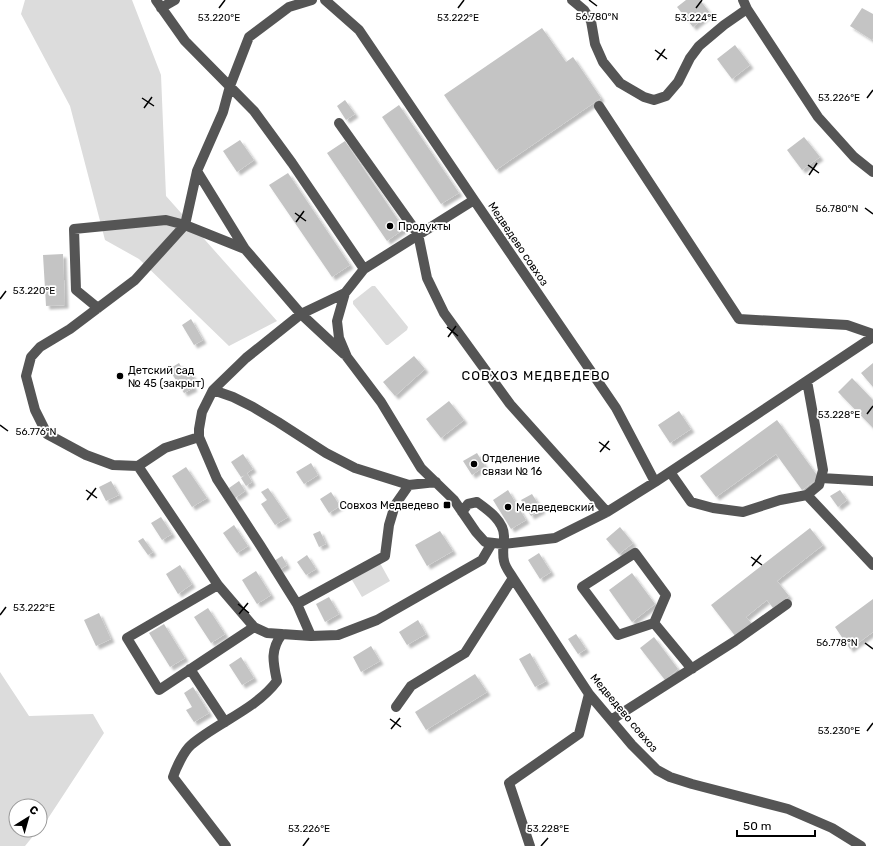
<svg xmlns="http://www.w3.org/2000/svg" width="873" height="846" font-family="Rubik,sans-serif">
	<style>
		.green { fill: #dcdcdc }
		.building { fill: #c4c4c4; filter: url(#shadow) }
		.lines { fill: none; stroke-linecap: round; stroke-linejoin: round }
		.minor { stroke: #555; stroke-width: 10 }
		.ticks { fill: none; stroke: #000; stroke-width: 1.5 }
		.poi-dot { fill: #000; stroke: #fff; stroke-width: 1.5 }
		.labels { text-anchor: middle; dominant-baseline: central; stroke-width: 3.5; stroke-linejoin: round; paint-order: stroke }
		.poi-label { font-size: 11px; fill: #000; stroke: #fff; text-anchor: start }
		.street-label { font-size: 11px; fill: #000; stroke: #fff }
		.quarter-label { font-size: 13px; letter-spacing: 1px; fill: #000; stroke: #fff }
		.ticks-label { font-size: 10px; text-anchor: middle; fill: #000; stroke: #fff; stroke-width: 3.5; stroke-linejoin: round; paint-order: stroke }
	</style>
	<defs>
		<filter id="shadow"><feDropShadow dx="3.5" dy="3.5" stdDeviation="1" flood-color="#0004"/></filter>
	</defs>
	<rect width="100%" height="100%" fill="#fff"/>
	<!-- green -->
	<path class="green" d="M 25,0 L 132,0 L 161,75 L 166,196 L 277,321 L 229,346 L 139,259 L 105,240 L 70,106 L 21,14 Z
		M 372,286 L 375,286 L 408,327 L 407,330 L 388,345 L 386,345 L 353,304 L 353,301 Z
		M 380,563 L 390,581 L 362,597 L 352,580 Z
		M 0,672 L 29,716 L 93,714 L 104,733 L 47,820 L 40,828 L 40,806 L 16,806 L 16,830 L 38,830 L 25,846 L 0,846 Z"/>
	<!-- building -->
	<path class="building" d="M 686,0 L 700,0 L 710,13 L 693,27 L 677,7 Z
		M 862,8 L 873,14 L 873,38 L 872,40 L 850,26 Z
		M 542,28 L 566,62 L 573,57 L 601,98 L 496,170 L 444,95 Z
		M 735,45 L 750,65 L 732,79 L 717,59 Z
		M 345,100 L 355,114 L 346,120 L 337,106 Z
		M 399,105 L 459,193 L 441,204 L 382,117 Z
		M 804,137 L 820,157 L 802,170 L 787,150 Z
		M 240,140 L 254,160 L 237,172 L 223,151 Z
		M 345,141 L 404,229 L 387,241 L 327,153 Z
		M 288,173 L 350,265 L 332,277 L 269,185 Z
		M 63,254 L 65,305 L 46,306 L 43,255 Z
		M 191,319 L 203,340 L 194,345 L 182,325 Z
		M 414,356 L 425,369 L 395,396 L 383,382 Z
		M 179,363 L 183,370 L 188,368 L 195,380 L 191,382 L 194,388 L 184,393 L 169,369 Z
		M 873,363 L 873,387 L 861,373 Z
		M 852,378 L 873,400 L 873,428 L 838,392 Z
		M 449,401 L 464,420 L 441,438 L 426,419 Z
		M 679,411 L 691,429 L 670,443 L 658,425 Z
		M 777,420 L 819,478 L 802,490 L 776,454 L 716,497 L 700,476 Z
		M 477,453 L 485,466 L 472,475 L 463,461 Z
		M 243,454 L 253,469 L 247,473 L 252,482 L 246,486 L 241,478 L 245,475 L 241,477 L 231,462 Z
		M 311,463 L 318,475 L 304,484 L 296,472 Z
		M 186,467 L 207,498 L 192,507 L 172,476 Z
		M 111,481 L 119,495 L 106,501 L 99,487 Z
		M 239,481 L 245,491 L 235,498 L 229,488 Z
		M 268,488 L 288,517 L 275,525 L 261,504 L 267,500 L 261,492 Z
		M 508,490 L 526,520 L 511,529 L 493,500 Z
		M 840,490 L 847,500 L 838,507 L 830,496 Z
		M 331,492 L 340,506 L 329,513 L 320,499 Z
		M 532,494 L 542,510 L 531,516 L 521,500 Z
		M 161,517 L 172,534 L 162,540 L 151,523 Z
		M 234,525 L 248,546 L 237,553 L 223,533 Z
		M 620,527 L 633,543 L 619,554 L 606,539 Z
		M 810,528 L 823,545 L 777,581 L 789,596 L 773,608 L 767,600 L 746,617 L 752,624 L 736,637 L 711,605 Z
		M 320,531 L 326,544 L 319,547 L 313,534 Z
		M 440,531 L 453,551 L 427,566 L 415,545 Z
		M 143,538 L 153,552 L 148,555 L 138,541 Z
		M 539,553 L 551,572 L 540,579 L 528,560 Z
		M 307,555 L 316,569 L 306,575 L 297,562 Z
		M 282,556 L 287,565 L 279,570 L 274,561 Z
		M 180,565 L 192,584 L 178,594 L 166,574 Z
		M 256,571 L 271,595 L 257,604 L 242,580 Z
		M 632,573 L 655,604 L 632,622 L 609,590 Z
		M 329,597 L 339,614 L 325,622 L 316,604 Z
		M 873,599 L 873,632 L 850,649 L 835,627 Z
		M 208,608 L 225,634 L 211,643 L 194,617 Z
		M 99,613 L 111,639 L 96,646 L 84,620 Z
		M 418,620 L 426,634 L 407,645 L 399,632 Z
		M 164,624 L 185,658 L 170,667 L 149,633 Z
		M 576,634 L 586,649 L 578,654 L 568,639 Z
		M 654,637 L 678,669 L 665,680 L 640,648 Z
		M 371,646 L 380,661 L 361,672 L 353,657 Z
		M 530,653 L 546,681 L 535,687 L 519,659 Z
		M 241,657 L 254,678 L 242,685 L 229,665 Z
		M 475,674 L 487,692 L 426,730 L 415,712 Z
		M 193,687 L 209,713 L 194,722 L 186,710 L 192,707 L 184,693 Z"/>
	<g class="lines">
		<!-- minor -->
		<path class="minor" d="M 156,0 L 185,41 L 254,111 L 292,163 L 364,269
			M 312,0 L 289,7 L 249,37 L 230,86 L 223,112 L 197,171 L 245,249 L 301,314 L 344,354
			M 325,0 L 359,30 L 474,200
			M 572,0 L 584,10 L 591,21 L 595,44 L 603,62 L 620,83 L 644,97 L 654,100 L 666,96 L 678,82 L 690,58 L 699,46 L 724,25 L 747,9
			M 743,0 L 747,9 L 818,117 L 854,157 L 873,172
			M 161,8 L 175,0
			M 599,106 L 739,319 L 847,325 L 873,334
			M 339,123 L 418,234 L 427,278 L 444,313 L 510,404 L 607,512
			M 197,171 L 185,225 L 135,280 L 70,329 L 40,347 L 31,357 L 26,376 L 35,410 L 47,434 L 86,455 L 113,465 L 138,466 L 165,448 L 199,437
			M 345,293 L 301,314 L 246,358 L 213,390 L 202,412 L 199,429 L 199,437 L 217,479 L 260,545 L 297,604 L 311,636 L 338,635 L 377,620 L 482,560 L 492,543
			M 98,308 L 76,290 L 74,229 L 166,220 L 185,225 L 245,249
			M 807,381 L 823,470 L 819,485 L 807,495
			M 213,390 L 233,397 L 253,407 L 278,422 L 326,453 L 355,468 L 409,485 L 436,482
			M 138,466 L 218,585 L 254,627 L 267,633 L 311,636
			M 670,472 L 691,502 L 713,508 L 743,512 L 780,500 L 807,495 L 873,565
			M 821,478 L 873,481
			M 655,482 L 616,408 L 474,200 L 364,269 L 345,293 L 337,321 L 339,338 L 347,357 L 381,402 L 421,468 L 454,500 L 476,532 L 485,542 L 503,544 L 555,538 L 607,512 L 655,482 L 873,337
			M 462,512 L 468,504 L 477,502 C 488,510 504,521 504,536 C 504,544 502,553 504,561 C 505,567 510,573 513,578 L 589,694 L 632,745 L 657,770 L 670,777 L 692,784 L 788,809 L 832,828 L 861,846
			M 218,585 L 127,638 L 159,690 L 254,627
			M 297,604 L 385,556 L 389,525 L 395,505 L 409,485
			M 654,623 L 618,635 L 582,587 L 635,553 L 666,595 L 654,623 L 692,669
			M 190,669 L 225,722
			M 396,707 L 411,686 L 465,653 L 513,578
			M 611,720 L 735,641 L 787,604
			M 226,846 L 173,777 C 176,768 184,751 191,745 C 218,722 255,710 277,681 C 273,662 270,650 282,634
			M 530,846 L 509,783 L 579,734 L 589,694"/>
	</g>
	<!-- ticks -->
	<path class="ticks" d="M 589,0 L 597,6M 219,8 L 225,0M 458,8 L 464,0M 696,8 L 702,0M 655,50 L 667,59M 657,60 L 665,49M 142,98 L 154,106M 867,98 L 873,90M 144,108 L 152,97M 808,165 L 819,173M 809,175 L 817,163M 865,208 L 873,214M 295,213 L 306,221M 296,222 L 304,211M 0,299 L 6,291M 447,327 L 458,336M 448,337 L 456,326M 867,414 L 873,406M 0,425 L 8,431M 599,442 L 610,450M 600,452 L 609,441M 86,490 L 97,498M 87,500 L 96,488M 751,557 L 762,565M 752,566 L 761,555M 238,604 L 249,613M 239,614 L 248,603M 0,615 L 6,607M 865,643 L 873,649M 390,719 L 401,727M 391,729 L 400,718M 867,731 L 873,723M 303,846 L 309,838M 541,846 L 548,838"/>
	<!-- markers -->
	<g class="poi-dot">
		<circle cx="390" cy="226" r="4"/>
		<circle cx="120" cy="376" r="4"/>
		<circle cx="474" cy="464" r="4"/>
		<rect x="443" y="501" width="8" height="8" rx="2"/>
		<circle cx="508" cy="507" r="4"/>
	</g>
	<g class="labels">
		<!-- poi labels -->
		<g class="poi-label">
			<text x="398" y="226">Продукты</text>
			<text x="128" y="370">Детский сад<tspan x="128" dy="13">№ 45 (закрыт)</tspan></text>
			<text x="482" y="458">Отделение<tspan x="482" dy="13">связи № 16</tspan></text>
			<text x="439" y="505" text-anchor="end">Совхоз Медведево</text>
			<text x="516" y="507">Медведевский</text>
		</g>
		<!-- street labels -->
		<g class="street-label">
			<text transform="translate(518 244) rotate(56)">Медведево совхоз</text>
			<text transform="translate(624 713) rotate(50)">Медведево совхоз</text>
		</g>
		<!-- quarter labels -->
		<g class="quarter-label">
			<text x="536" y="375">СОВХОЗ МЕДВЕДЕВО</text>
		</g>
	</g>
	<g class="ticks-label">
		<text x="597" y="20">56.780°N</text>
		<text x="219" y="21">53.220°E</text>
		<text x="458" y="21">53.222°E</text>
		<text x="696" y="21">53.224°E</text>
		<text x="839" y="101">53.226°E</text>
		<text x="837" y="212">56.780°N</text>
		<text x="34" y="294">53.220°E</text>
		<text x="839" y="418">53.228°E</text>
		<text x="36" y="435">56.776°N</text>
		<text x="34" y="611">53.222°E</text>
		<text x="837" y="646">56.778°N</text>
		<text x="839" y="734">53.230°E</text>
		<text x="309" y="832">53.226°E</text>
		<text x="548" y="832">53.228°E</text>
	</g>
	<!-- north arrow -->
	<g transform="translate(28 818) rotate(37)"><circle r="19" fill="#ffffff" stroke="#999999"/>
	<path d="M0-3L7 15L0 10L-7 15Z" fill="#000000"/>
	<text y="-6" font-size="11" font-weight="bold" text-anchor="middle" fill="#000000">С</text>
	</g>
	<!-- scale -->
	<path d="M737 830v6h78v-6" fill="none" stroke="#000000" stroke-width="2"/>
	<text x="743" y="830" font-size="12" fill="#000000" stroke="#ffffff" stroke-width="3" paint-order="stroke">50 m</text>
</svg>
